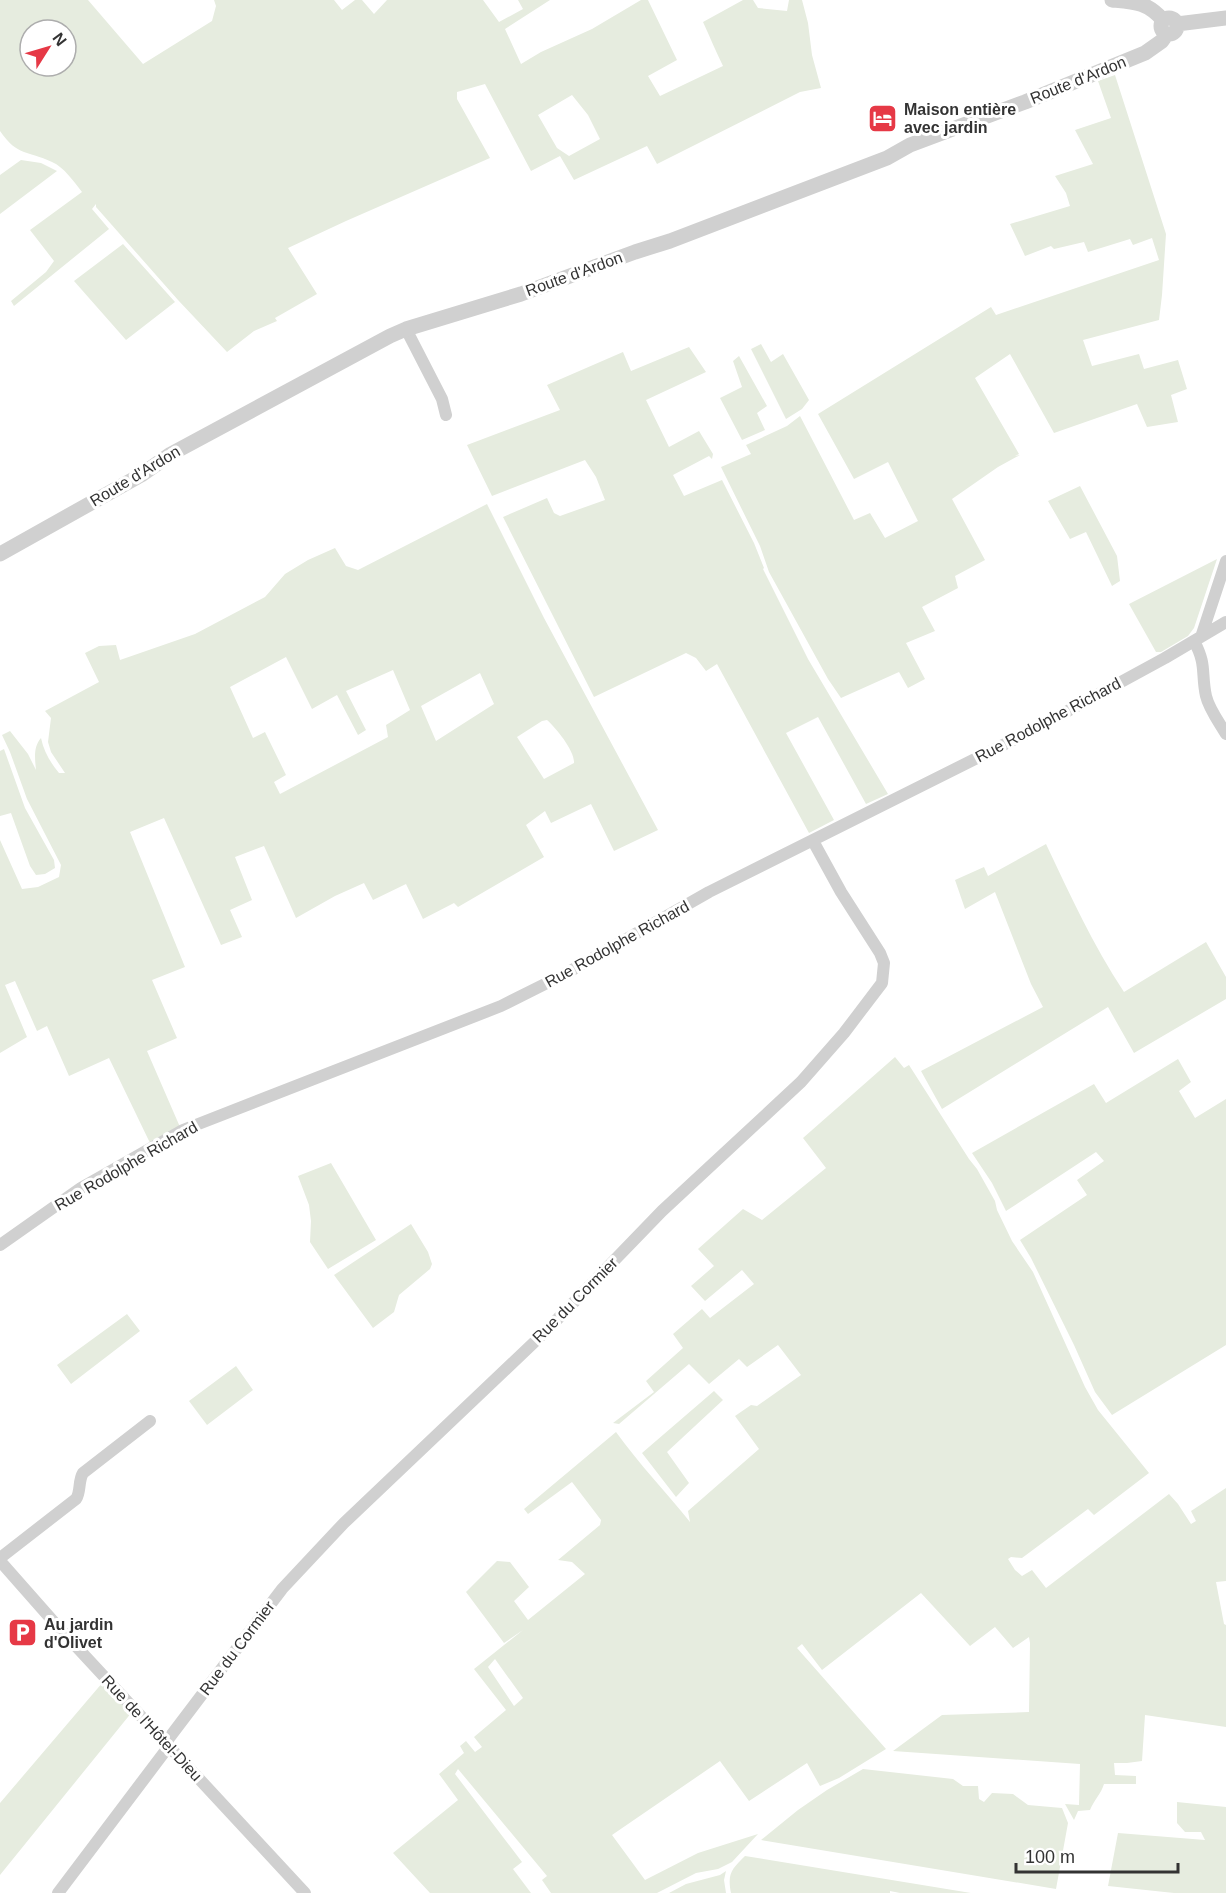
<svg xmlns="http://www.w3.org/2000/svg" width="1226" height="1893" font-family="Arial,sans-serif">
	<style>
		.green { fill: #e6ecdf; fill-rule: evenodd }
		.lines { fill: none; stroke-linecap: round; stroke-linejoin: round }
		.minor { stroke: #d0d0d0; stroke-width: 12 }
		.tertiary { stroke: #d0d0d0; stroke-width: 15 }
		.labels { text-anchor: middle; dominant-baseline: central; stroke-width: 6; stroke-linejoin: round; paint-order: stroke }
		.street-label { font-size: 16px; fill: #333; stroke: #fff }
		.poi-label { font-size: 16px; font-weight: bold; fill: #333; stroke: #fff; text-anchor: start }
	</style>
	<rect width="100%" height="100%" fill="#fff"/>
	<!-- green -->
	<path class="green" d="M 0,0 L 88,0 L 143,64 L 212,21 L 216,6 L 214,0 L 334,0 L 342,10 L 355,0 L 362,0 L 374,14 L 387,0 L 483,0 L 499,22 L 523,9 L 518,0 L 550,0 L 505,29 L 521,64 L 541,52 L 592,29 L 641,0 L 648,0 L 677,60 L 648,76 L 660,96 L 723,66 C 716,52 710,37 703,22 L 743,0 L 753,0 L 758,8 L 787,11 L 789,0 L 802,0 L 808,23 L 812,55 L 821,88 L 800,92 L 657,164 L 647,146 L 574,180 L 560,156 L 531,171 L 485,84 L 457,92 L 457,99 L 490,158 L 346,221 L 288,248 L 317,294 L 275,318 L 277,321 L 254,331 L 227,352 L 178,300 L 96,207 L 96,204 L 92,209 L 109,229 L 14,306 L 11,301 L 46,272 L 54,261 L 30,230 L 82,192 C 74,182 64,167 52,162 C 27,150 18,157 0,131 ZM 30,30 L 66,30 L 66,66 L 30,66 ZM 572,95 L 588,115 L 600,139 L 569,156 L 557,148 L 538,115 Z
		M 1115,75 L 1166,234 L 1162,295 L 1159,320 L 1083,340 L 1092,366 L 1139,354 L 1144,369 L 1178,360 L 1187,389 L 1171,395 L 1178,422 L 1147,427 L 1137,404 L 1054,433 L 1010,354 L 975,378 L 1019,454 L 1015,456 L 1020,455 L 998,467 L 952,499 L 985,560 L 955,576 L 958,588 L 922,607 L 935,631 L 906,643 L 925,679 L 908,688 L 899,672 L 841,698 L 828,679 L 769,572 L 760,546 L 721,467 L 751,454 L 746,445 L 787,426 L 800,416 L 854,520 L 870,513 L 885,538 L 918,521 L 888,462 L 854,479 L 818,414 L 991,307 L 996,315 L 1159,260 L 1152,238 L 1133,245 L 1130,239 L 1088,252 L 1084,242 L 1054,249 L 1051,246 L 1025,256 L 1010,224 L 1070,206 L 1066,193 L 1055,176 L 1093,164 L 1075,130 L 1111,118 L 1098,81 Z
		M 21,160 L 41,163 L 57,171 L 0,214 L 0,175 Z
		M 123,244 L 175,302 L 126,340 L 74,281 Z
		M 761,344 L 771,362 L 783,354 L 809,400 L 802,409 L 786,419 L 751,349 Z
		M 689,347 L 706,372 L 646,400 L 669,447 L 699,431 L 713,454 L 712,459 L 709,456 L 673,475 L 684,496 L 722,480 L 754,543 L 764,568 L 763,569 L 808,659 L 888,794 L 866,804 L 818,717 L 786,733 L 834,820 L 809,833 L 717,664 L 706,671 L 696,658 L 686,653 L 594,697 L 503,517 L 547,498 L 554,513 L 560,516 L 605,500 L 596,477 L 585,460 L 492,496 L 467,445 L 560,410 L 547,385 L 623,352 L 631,371 Z
		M 739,356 L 767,406 L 757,413 L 765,430 L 742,440 L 720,398 L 742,387 L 733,361 Z
		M 1080,486 L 1117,556 L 1120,581 L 1112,586 L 1086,532 L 1070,539 L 1048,501 Z
		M 487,504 L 544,618 L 658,830 L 614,851 L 591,804 L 551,823 L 545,811 L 526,825 L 544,857 L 458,907 L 454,903 L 423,919 L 406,884 L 373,900 L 364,883 L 335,896 L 296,918 L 264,846 L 235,857 L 252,900 L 230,910 L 242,937 L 221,945 L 164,818 L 130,832 L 185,967 L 152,980 L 177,1038 L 147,1051 L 180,1127 L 150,1143 L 109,1058 L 69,1076 L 47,1026 L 37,1031 L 15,981 L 5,985 L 27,1037 L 0,1053 L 0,840 L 22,889 L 38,887 L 59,877 L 61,865 L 27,799 L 10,752 L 2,735 L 10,731 L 28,754 L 36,770 C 35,759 33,747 41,738 C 44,752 50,762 59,773 L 65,773 L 51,752 L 48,742 L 51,718 L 45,711 L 99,682 L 85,653 L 99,646 L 116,645 L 120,660 L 195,634 L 265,597 L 285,574 L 308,560 L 335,548 L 346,566 L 358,570 ZM 286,657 L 312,709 L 337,695 L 358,735 L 366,730 L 346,691 L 393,670 L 410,710 L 386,725 L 388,737 L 280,794 L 274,782 L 286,775 L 265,732 L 253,738 L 230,687 ZM 480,673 L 494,704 L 436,741 L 421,706 ZM 547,720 C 556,728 575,751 574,763 L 544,779 L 517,737 L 542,721 Z
		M 1217,559 L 1194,628 L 1188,636 L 1161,652 L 1156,652 L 1129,604 Z
		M 4,749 L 25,808 L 54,860 L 55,868 L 45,874 L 36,875 L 30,866 L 11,813 L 0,816 L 0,751 Z
		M 1046,844 C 1070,895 1093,945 1124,992 L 1206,942 L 1226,977 L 1226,999 L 1134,1053 L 1108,1007 L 942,1109 L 921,1071 L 1043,1007 L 1031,984 L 995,892 L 965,909 L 955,880 L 984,867 L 988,876 Z
		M 895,1057 L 904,1068 L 909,1065 L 969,1159 L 977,1169 L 995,1201 L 997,1210 L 1012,1241 L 1033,1272 L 1085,1387 L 1098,1410 L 1149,1473 L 1094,1515 L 1088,1509 L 1022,1558 L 1011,1557 L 1008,1559 L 1015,1570 L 1022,1576 L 1032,1570 L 1046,1588 L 1169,1494 L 1178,1504 L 1191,1524 L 1196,1521 L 1191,1511 L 1226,1488 L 1226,1581 L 1216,1582 L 1224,1624 L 1226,1625 L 1226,1727 L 1145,1715 L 1142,1761 L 1127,1763 L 1114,1763 L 1115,1775 L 1136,1776 L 1136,1784 L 1104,1784 C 1101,1794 1094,1800 1090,1810 L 1078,1811 L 1074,1820 L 1065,1804 L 1079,1805 L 1080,1764 L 893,1751 L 942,1715 L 1029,1712 L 1030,1643 L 1029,1637 L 1013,1648 L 995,1627 L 970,1646 L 921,1593 L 822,1670 L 802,1644 L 797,1648 L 886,1749 L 839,1778 L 820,1786 L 807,1763 L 749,1801 L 720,1761 L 612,1835 L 645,1880 L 698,1853 L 758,1834 L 732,1862 L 718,1869 L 696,1873 L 657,1893 L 551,1893 L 542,1880 L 547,1876 L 458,1769 L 455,1774 L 522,1862 L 513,1869 L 531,1893 L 430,1893 L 393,1853 L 458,1800 L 439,1774 L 464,1753 L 460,1746 L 466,1741 L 475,1752 L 482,1747 L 474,1737 L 506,1710 L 474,1669 L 523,1630 L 504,1643 L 466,1592 L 497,1561 L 510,1562 L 529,1587 L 514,1601 L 528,1620 L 585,1574 L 572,1562 L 558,1560 L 600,1525 L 601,1520 L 572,1482 L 528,1514 L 524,1509 L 616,1432 C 639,1464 666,1492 690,1522 L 688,1511 L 759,1449 L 735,1416 L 751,1405 L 757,1406 L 801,1375 L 778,1345 L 747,1367 L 739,1359 L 709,1384 L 689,1364 L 619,1424 L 613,1423 L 654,1392 L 646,1381 L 683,1348 L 673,1334 L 702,1309 L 710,1318 L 754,1284 L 742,1270 L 705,1301 L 691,1286 L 714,1266 L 698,1249 L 743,1209 L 762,1220 L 826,1168 L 803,1138 ZM 495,1659 L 523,1698 L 514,1706 L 488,1667 Z
		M 1178,1059 L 1191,1082 L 1179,1091 L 1195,1118 L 1226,1099 L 1226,1345 L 1112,1415 L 1095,1392 L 1074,1345 L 1031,1258 L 1020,1240 L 1087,1195 L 1077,1180 L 1104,1161 L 1096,1152 L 1006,1211 L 992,1183 L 972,1153 L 1094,1084 L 1106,1103 Z
		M 331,1163 L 376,1240 L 328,1269 L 310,1242 L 311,1221 L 309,1205 L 298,1176 Z
		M 411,1224 L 428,1252 L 432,1264 L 430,1269 L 399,1295 L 394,1312 L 373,1328 L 334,1275 Z
		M 127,1314 L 140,1331 L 71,1384 L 57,1365 Z
		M 236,1366 L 253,1390 L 207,1425 L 189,1401 Z
		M 714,1391 L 723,1400 L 667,1452 L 689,1483 L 676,1497 L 642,1453 Z
		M 103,1682 L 132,1712 L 0,1875 L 0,1803 Z
		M 863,1769 L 953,1779 L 963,1786 L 978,1786 L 979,1799 L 984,1802 L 992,1793 L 1013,1794 L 1028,1805 L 1062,1808 L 1068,1823 L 1056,1889 L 761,1840 L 798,1810 L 827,1790 Z
		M 1177,1802 L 1226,1807 L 1226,1893 L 1174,1893 L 1108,1886 L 1118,1833 L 1205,1840 L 1201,1832 L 1185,1832 L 1177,1823 Z
		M 745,1856 L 971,1893 L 900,1893 L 890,1891 L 890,1893 L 731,1893 C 727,1873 732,1869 745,1856 Z
		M 726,1871 L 724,1880 L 726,1893 L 669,1893 L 686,1884 L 720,1875 Z"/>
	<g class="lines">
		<!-- minor -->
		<path class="minor" d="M 406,329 L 442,399 L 446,415
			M 1201,637 L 1226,561
			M 1194,641 C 1207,665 1201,673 1206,696 C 1209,709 1219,722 1226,734
			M 0,1245 L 81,1188 L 183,1130 L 501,1006 L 565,974 L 709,892 L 1031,731 L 1165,658 L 1226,622
			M 0,1558 L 76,1499 C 81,1492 78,1481 83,1473 L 150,1421
			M 0,1561 L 60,1629 L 305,1893
			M 166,1742 L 282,1589 L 344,1523 L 545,1332 L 662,1211 L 801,1082 L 844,1033 L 882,983 L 884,963 L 880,953 L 841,892 L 813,841
			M 58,1893 L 169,1746"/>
		<!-- tertiary -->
		<path class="tertiary" d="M 1112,0 C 1135,2 1147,2 1163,20
			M1161 26a8 8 0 1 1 16 0a8 8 0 1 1-16 0Z
			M 1177,24 L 1226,18
			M 0,554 L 141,475 L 171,454 L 390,336 L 406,329 L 521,294 L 635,252 L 670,241 L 887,158 L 910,145 L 1025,102 L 1145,53 L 1162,41 L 1167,34"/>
	</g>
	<!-- icons -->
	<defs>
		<symbol id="hotel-square" viewBox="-11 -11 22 22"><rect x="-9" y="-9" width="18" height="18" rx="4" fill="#e63946" stroke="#fff"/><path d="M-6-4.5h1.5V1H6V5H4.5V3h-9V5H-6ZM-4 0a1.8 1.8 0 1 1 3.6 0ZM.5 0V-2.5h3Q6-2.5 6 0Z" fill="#fff"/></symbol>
		<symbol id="parking-square" viewBox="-11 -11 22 22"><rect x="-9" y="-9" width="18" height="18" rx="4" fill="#e63946" stroke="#fff"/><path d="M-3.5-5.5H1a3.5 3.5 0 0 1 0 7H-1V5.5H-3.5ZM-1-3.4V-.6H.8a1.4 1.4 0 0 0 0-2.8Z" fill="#fff"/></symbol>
	</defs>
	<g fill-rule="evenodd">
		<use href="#hotel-square" x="866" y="102" width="33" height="33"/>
		<use href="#parking-square" x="6" y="1616" width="33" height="33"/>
	</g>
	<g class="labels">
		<!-- street labels -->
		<g class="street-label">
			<text transform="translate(1078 80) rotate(-22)">Route d'Ardon</text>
			<text transform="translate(574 274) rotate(-20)">Route d'Ardon</text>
			<text transform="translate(135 476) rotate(-31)">Route d'Ardon</text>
			<text transform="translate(1048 720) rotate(-28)">Rue Rodolphe Richard</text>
			<text transform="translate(617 944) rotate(-29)">Rue Rodolphe Richard</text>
			<text transform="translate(126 1166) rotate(-30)">Rue Rodolphe Richard</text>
			<text transform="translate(575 1300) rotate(-45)">Rue du Cormier</text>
			<text transform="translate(237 1648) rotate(-53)">Rue du Cormier</text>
			<text transform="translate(152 1728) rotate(47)">Rue de l'Hôtel-Dieu</text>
		</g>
		<!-- poi labels -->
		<g class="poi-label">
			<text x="904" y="109">Maison entière<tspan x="904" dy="18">avec jardin</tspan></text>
			<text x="44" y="1624">Au jardin<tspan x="44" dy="18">d'Olivet</tspan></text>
		</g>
	</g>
	<!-- north arrow -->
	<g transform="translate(48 48) rotate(53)"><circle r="28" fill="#ffffff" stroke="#adadad" stroke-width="1.5"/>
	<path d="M0-4.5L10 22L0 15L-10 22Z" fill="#e63946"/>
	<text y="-9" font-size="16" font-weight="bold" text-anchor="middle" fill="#333333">N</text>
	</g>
	<!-- scale -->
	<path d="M1016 1863v9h162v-9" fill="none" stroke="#333333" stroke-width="3"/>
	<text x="1025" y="1863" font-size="18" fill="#333333" stroke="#ffffff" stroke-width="4.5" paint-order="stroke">100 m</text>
</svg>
